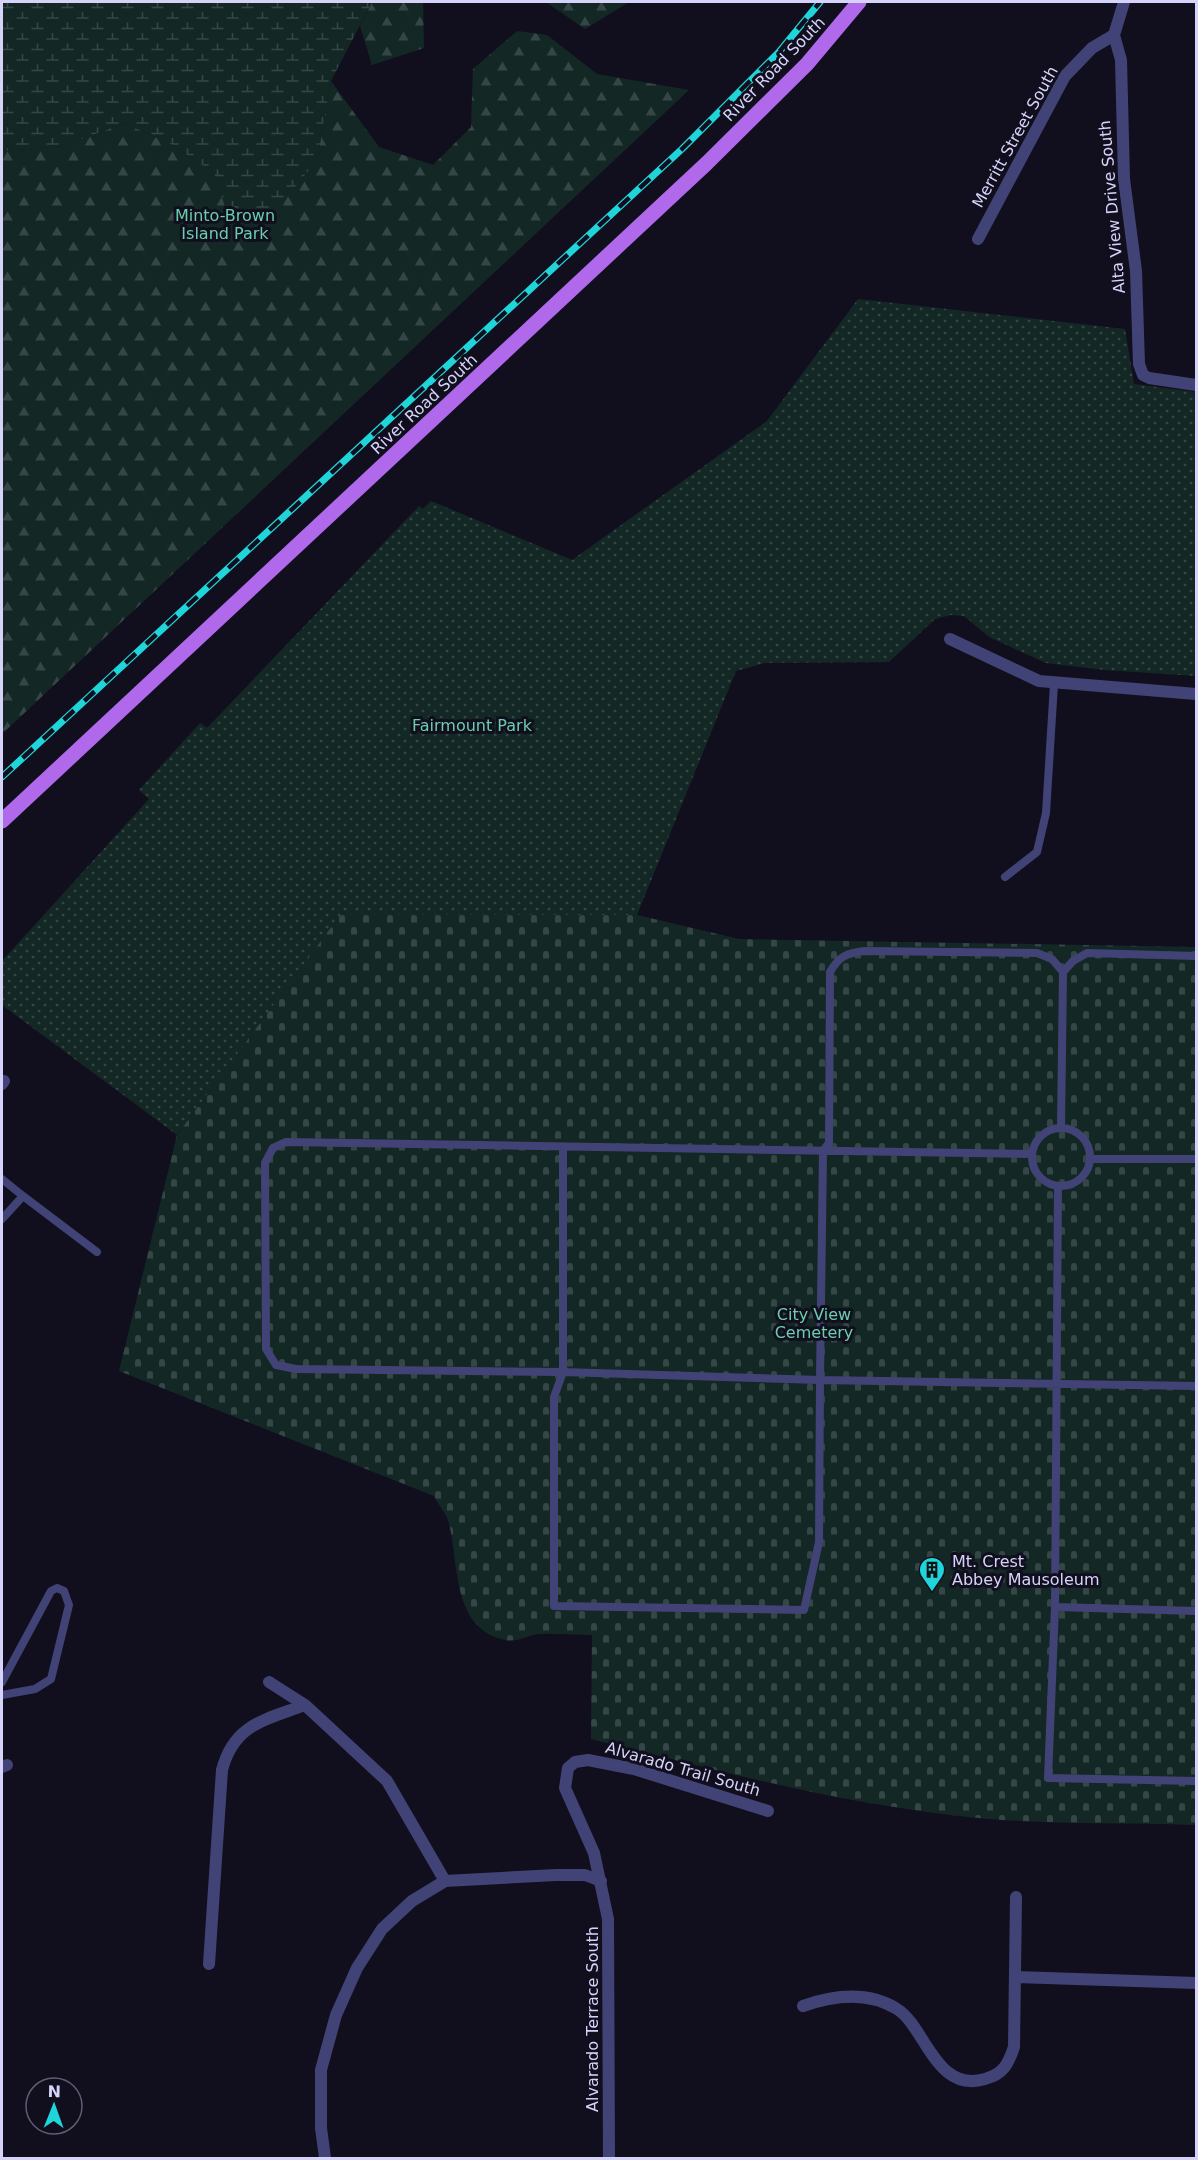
<svg xmlns="http://www.w3.org/2000/svg" width="1198" height="2160" font-family="'DejaVu Sans',sans-serif">
	<style>
		.grass { fill: url(#grass-dots) }
		.forest { fill: url(#forest-firs) }
		.wetland { fill: url(#wetland-marsh) }
		.cemetery { fill: url(#cemetery-stones) }
		.lines { fill: none; stroke-linecap: round; stroke-linejoin: round }
		.service { stroke: #414377; stroke-width: 8 }
		.minor { stroke: #414377; stroke-width: 12 }
		.primary { stroke: #b069ea; stroke-width: 15 }
		.rail-casing { stroke: #1fd5d9; stroke-width: 7 }
		.rail { stroke: #110f1e; stroke-width: 4.5; stroke-dasharray: 14; stroke-linecap: butt }
		.labels { text-anchor: middle; dominant-baseline: central; stroke-width: 6; stroke-linejoin: round; paint-order: stroke }
		.street-label { font-size: 16px; fill: #d5d3f9; stroke: #110f1e }
		.park-label { font-size: 16px; fill: #6acead; stroke: #110f1e }
		.poi-label { font-size: 16px; fill: #d5d3f9; stroke: #110f1e; text-anchor: start }
	</style>
	<defs>
		<pattern id="grass-dots" width="8" height="8" patternUnits="userSpaceOnUse" patternTransform="scale(1.5)"><rect width="8" height="8" fill="#132825"/><path d="M2 2h.1M6 6h.1" fill="none" stroke="#344645" stroke-width="1.8" stroke-linecap="round"/></pattern>
		<pattern id="forest-firs" width="22" height="20" patternUnits="userSpaceOnUse" patternTransform="scale(1.5)"><rect width="22" height="20" fill="#132825"/><path d="M5 1l3.5 6h-7zM16 11l3.5 6h-7z" fill="#344645"/></pattern>
		<pattern id="wetland-marsh" width="20" height="14" patternUnits="userSpaceOnUse" patternTransform="scale(1.5)"><rect width="20" height="14" fill="#132825"/><path d="M1 5h8M5 5V1M11 12h8M15 12V8" fill="none" stroke="#344645"/></pattern>
		<pattern id="cemetery-stones" width="16" height="16" patternUnits="userSpaceOnUse" patternTransform="scale(1.5)"><rect width="16" height="16" fill="#132825"/><path d="M2 7V4a2 2 0 0 1 4 0v3zM10 15v-3a2 2 0 0 1 4 0v3z" fill="#344645"/></pattern>
	</defs>
	<rect width="100%" height="100%" fill="#110f1e"/>
	<!-- grass -->
	<path class="grass" d="M 858,299 L 1125,329 L 1134,384 L 1196,392 L 1196,676 L 1105,670 L 1046,663 L 989,637 L 964,616 L 951,615 L 935,619 L 889,662 L 765,663 L 736,671 L 637,915 L 341,915 L 177,1135 L 2,1005 L 2,961 L 149,799 L 139,790 L 200,723 L 207,728 L 419,506 L 423,509 L 431,501 L 572,560 L 767,421 Z"/>
	<!-- forest -->
	<path class="forest" d="M 372,2 L 423,2 L 424,48 L 372,65 L 360,26 Z
		M 546,2 L 629,2 L 585,29 Z
		M 517,31 L 547,35 L 597,74 L 689,90 L 2,734 L 2,151 L 64,146 L 124,123 L 173,145 L 214,173 L 230,221 L 317,160 L 331,81 L 379,147 L 433,165 L 471,127 L 473,69 Z"/>
	<!-- wetland -->
	<path class="wetland" d="M 2,2 L 372,2 L 331,81 L 317,160 L 269,219 L 230,221 L 214,173 L 173,145 L 124,123 L 64,146 L 2,151 Z"/>
	<!-- cemetery -->
	<path class="cemetery" d="M 341,914 L 637,915 L 739,939 L 1196,947 L 1196,1825 C 1123,1822 1042,1825 969,1817 C 841,1804 715,1770 591,1739 L 592,1635 C 575,1635 558,1633 541,1634 C 528,1634 519,1643 505,1640 C 450,1628 460,1562 448,1520 C 445,1512 438,1504 434,1496 L 119,1371 L 177,1135 Z"/>
	<g class="lines">
		<!-- service -->
		<path class="service" d="M 1005,877 L 1037,852 L 1046,813 L 1054,684
			M 1063,972 L 1052,959 L 1037,953 L 865,951 C 847,953 839,956 830,972 L 829,1143 L 823,1151 L 820,1380 L 1196,1386
			M 1061,1128 L 1063,972 L 1073,961 L 1087,953 L 1196,956
			M1032 1157a29 29 0 1 1 58 0a29 29 0 1 1-58 0Z
			M 563,1148 L 563,1372 L 554,1397 L 554,1606 L 804,1610 L 819,1542 L 820,1380 L 563,1372 L 296,1369 L 276,1365 L 266,1349 L 265,1163 L 273,1148 L 286,1142 L 1032,1154
			M 1090,1159 L 1196,1159
			M 2,1179 L 23,1196 L 2,1219
			M 1058,1186 L 1055,1607 L 1048,1778 L 1196,1781
			M 23,1196 L 97,1252
			M 1055,1607 L 1196,1611
			M 2,1682 L 51,1591 L 57,1588 L 64,1591 L 69,1605 L 51,1679 L 35,1689 L 2,1695"/>
		<!-- minor -->
		<path class="minor" d="M 1124,2 L 1114,35 L 1121,60 L 1124,179 L 1136,271 L 1139,364 L 1143,375 L 1149,378 L 1196,385
			M 978,239 L 1065,76 L 1092,48 L 1114,35
			M 950,639 L 1039,681 L 1196,694
			M 2,1084 L 4,1081
			M 269,1682 L 305,1705 L 387,1781 L 445,1881
			M 2,1767 L 7,1765
			M 209,1964 L 222,1770 C 234,1724 265,1720 305,1705
			M 1016,1977 L 1196,1983
			M 803,2006 C 834,1995 868,1991 897,2009 C 925,2026 936,2094 985,2079 C 1003,2074 1008,2065 1014,2047 L 1016,1897
			M 325,2158 L 321,2128 L 321,2070 L 336,2015 L 357,1968 L 382,1929 L 412,1901 L 445,1881 L 556,1875 L 585,1875 L 601,1881
			M 609,2158 L 608,1919 L 594,1853 L 565,1788 L 568,1768 L 575,1762 L 588,1760 L 634,1769 L 768,1811"/>
		<!-- primary -->
		<path class="primary" d="M 2,821 L 707,163 L 807,64 L 859,2"/>
		<defs>
			<path id="rail" d="M 2,777 L 682,149 L 779,52 L 820,2"/>
		</defs>
		<!-- rail casing -->
		<use href="#rail" class="rail-casing"/>
		<!-- rail -->
		<use href="#rail" class="rail"/>
	</g>
	<!-- icons -->
	<defs>
		<symbol id="building-pin" viewBox="-11 -11 22 30"><path d="M0 17L-7.5 6A9.5 9.5 0 1 1 7.5 6Z" fill="#1fd5d9" stroke="#110f1e"/><path d="M-4-6H4V6H1V3H-1V6H-4ZM-2.5-4.3h1.7v1.8h-1.7ZM.8-4.3h1.7v1.8H.8ZM-2.5-1h1.7V.8h-1.7ZM.8-1h1.7V.8H.8Z" fill="#111"/></symbol>
	</defs>
	<g fill-rule="evenodd">
		<use href="#building-pin" x="917" y="1555" width="30" height="40"/>
	</g>
	<g class="labels">
		<!-- street labels -->
		<g class="street-label">
			<text transform="translate(774 69) rotate(-46)">River Road South</text>
			<text transform="translate(1015 137) rotate(-61)">Merritt Street South</text>
			<text transform="translate(1112 207) rotate(-95)">Alta View Drive South</text>
			<text transform="translate(424 404) rotate(-43)">River Road South</text>
			<text transform="translate(683 1769) rotate(16)">Alvarado Trail South</text>
			<text transform="translate(592 2019) rotate(-90)">Alvarado Terrace South</text>
		</g>
		<!-- park labels -->
		<g class="park-label">
			<text x="225" y="215">Minto-Brown<tspan x="225" dy="18">Island Park</tspan></text>
			<text x="472" y="725">Fairmount Park</text>
			<text x="814" y="1314">City View<tspan x="814" dy="18">Cemetery</tspan></text>
		</g>
		<!-- poi labels -->
		<g class="poi-label">
			<text x="952" y="1561">Mt. Crest<tspan x="952" dy="18">Abbey Mausoleum</tspan></text>
		</g>
	</g>
	<!-- border -->
	<rect width="1198" height="2160" fill="none" stroke="#d5d3f9" stroke-width="6"/>
	<!-- north arrow -->
	<g transform="translate(54 2106) rotate(1)"><circle r="28" fill="#110f1e" stroke="#5f5d76" stroke-width="1.5"/>
	<path d="M0-4.5L10 22L0 15L-10 22Z" fill="#1fd5d9"/>
	<text y="-9" font-size="16" font-weight="bold" text-anchor="middle" fill="#d5d3f9">N</text>
	</g>
</svg>
